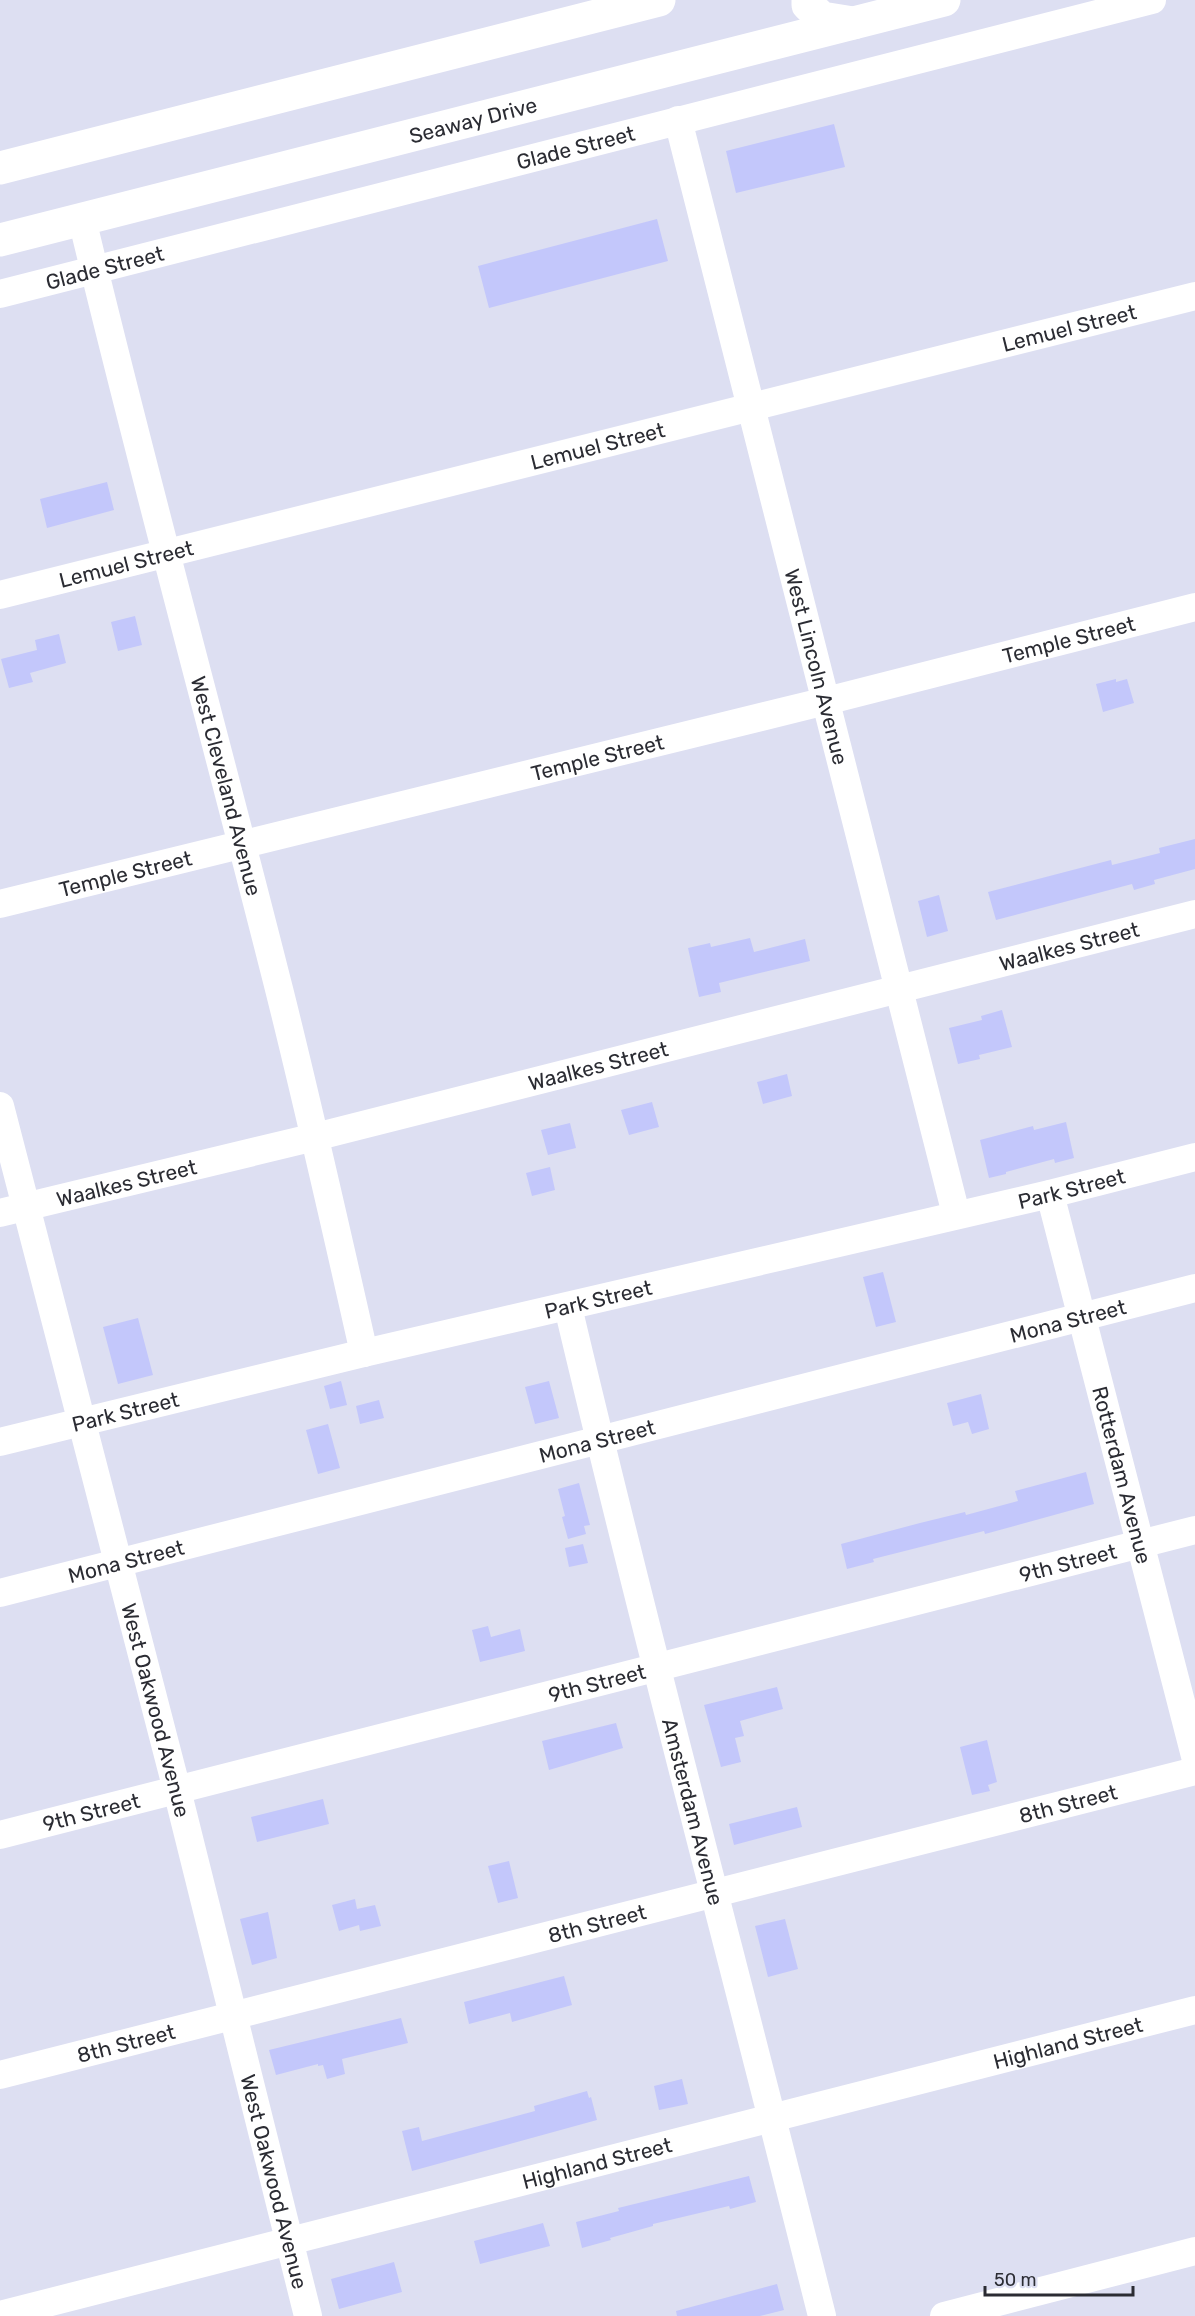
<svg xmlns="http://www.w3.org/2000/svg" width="1195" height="2316" font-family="Rubik,sans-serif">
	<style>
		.building { fill: #c3c7fb }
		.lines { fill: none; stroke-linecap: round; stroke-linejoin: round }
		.minor { stroke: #fff; stroke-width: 28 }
		.highway { stroke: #fff; stroke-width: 33 }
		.labels { text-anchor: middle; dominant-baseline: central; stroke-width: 4.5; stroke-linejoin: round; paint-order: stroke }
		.street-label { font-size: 21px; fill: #2b2c33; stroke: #dddff2 }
	</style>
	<rect width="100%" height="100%" fill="#dddff2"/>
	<!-- building -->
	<path class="building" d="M 834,124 L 845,167 L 736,193 L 726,151 Z
		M 657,219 L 668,261 L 489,308 L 478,266 Z
		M 107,482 L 114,510 L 47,528 L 40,499 Z
		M 135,616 L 142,645 L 118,651 L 111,622 Z
		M 59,634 L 66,663 L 30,673 L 33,682 L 9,688 L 1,659 L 37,650 L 35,640 Z
		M 1116,679 L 1116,682 L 1127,679 L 1134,703 L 1103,712 L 1096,684 Z
		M 1195,839 L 1195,869 L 1154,880 L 1155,884 L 1134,890 L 1132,884 L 996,920 L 988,892 L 1111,860 L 1112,865 L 1160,853 L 1159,848 Z
		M 939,895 L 948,931 L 927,937 L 918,901 Z
		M 750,938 L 754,952 L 805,939 L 810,961 L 719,983 L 721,992 L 699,997 L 688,948 L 710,943 L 711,947 Z
		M 1002,1010 L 1012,1047 L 979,1055 L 980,1059 L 958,1064 L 949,1028 L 982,1020 L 981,1016 Z
		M 787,1074 L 792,1096 L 763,1104 L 757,1082 Z
		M 652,1102 L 659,1127 L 629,1135 L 621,1110 Z
		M 1066,1122 L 1074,1158 L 1055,1163 L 1054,1159 L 1006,1172 L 1006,1174 L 989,1178 L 980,1140 L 1033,1126 L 1034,1130 Z
		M 570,1123 L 576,1148 L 548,1155 L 541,1130 Z
		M 550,1167 L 555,1190 L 532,1196 L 526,1173 Z
		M 883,1272 L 896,1322 L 876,1327 L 863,1277 Z
		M 138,1318 L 153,1375 L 118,1384 L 103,1327 Z
		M 341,1381 L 347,1405 L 330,1409 L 324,1386 Z
		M 549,1381 L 559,1418 L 535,1424 L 525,1387 Z
		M 981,1394 L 989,1429 L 972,1434 L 968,1422 L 953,1426 L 947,1403 Z
		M 379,1400 L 384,1418 L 360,1424 L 356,1406 Z
		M 328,1424 L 340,1468 L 318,1474 L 306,1430 Z
		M 1086,1472 L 1094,1504 L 985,1534 L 984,1531 L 873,1559 L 874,1562 L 847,1569 L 841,1544 L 920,1523 L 965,1512 L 966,1515 L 1018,1501 L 1015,1491 Z
		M 579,1483 L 590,1525 L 584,1526 L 586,1534 L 568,1539 L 562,1517 L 565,1516 L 558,1489 Z
		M 583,1544 L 588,1563 L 569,1567 L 565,1548 Z
		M 488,1626 L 491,1637 L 520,1629 L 525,1651 L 480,1662 L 472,1630 Z
		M 777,1687 L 783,1709 L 740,1721 L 744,1736 L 735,1738 L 741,1762 L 721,1767 L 704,1705 Z
		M 616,1723 L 623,1748 L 549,1770 L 542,1741 Z
		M 987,1740 L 997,1782 L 988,1785 L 990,1791 L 972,1795 L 960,1747 Z
		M 323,1799 L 329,1824 L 257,1842 L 251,1817 Z
		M 797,1807 L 802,1827 L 734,1845 L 729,1824 Z
		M 509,1861 L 518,1898 L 498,1903 L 488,1866 Z
		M 355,1899 L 357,1909 L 375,1905 L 381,1926 L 360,1931 L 359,1925 L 339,1931 L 332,1905 Z
		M 268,1912 L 277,1958 L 252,1965 L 240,1919 Z
		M 785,1919 L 798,1969 L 768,1977 L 755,1926 Z
		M 564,1976 L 572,2005 L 512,2022 L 510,2013 L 469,2024 L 464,2002 Z
		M 401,2018 L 408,2043 L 342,2059 L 345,2074 L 327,2079 L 323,2065 L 318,2066 L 318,2064 L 276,2075 L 269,2050 Z
		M 682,2079 L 688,2104 L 659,2110 L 654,2086 Z
		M 587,2091 L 589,2098 L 591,2097 L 597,2120 L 412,2171 L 402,2131 L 419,2127 L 422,2141 L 535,2111 L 534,2106 Z
		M 749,2176 L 756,2202 L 730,2209 L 729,2206 L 653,2224 L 653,2226 L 610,2238 L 611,2240 L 582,2248 L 576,2222 L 619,2211 L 618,2208 Z
		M 543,2223 L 550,2246 L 480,2264 L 474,2241 Z
		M 394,2262 L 402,2292 L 339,2309 L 331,2279 Z
		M 777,2284 L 784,2310 L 760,2316 L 677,2316 L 676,2311 Z"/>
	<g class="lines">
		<!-- minor -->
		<g class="minor">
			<path id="s1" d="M 678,120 L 956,1214"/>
			<path id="s2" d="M 82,219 C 144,478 215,735 280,993 C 310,1113 337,1233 364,1353"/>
			<path id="s3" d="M 0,294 L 1152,0"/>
			<path id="s4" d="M 0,595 L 1195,296"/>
			<path id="s5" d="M 0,904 L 826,701 L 1195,607"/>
			<path id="s6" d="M 0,1106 L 177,1790 L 308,2316"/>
			<path id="s7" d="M 1050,1194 L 1195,1756"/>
			<path id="s8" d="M 0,1213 L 315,1137 L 1195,914"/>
			<path id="s9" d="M 568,1307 C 648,1645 738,1980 822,2316"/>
			<path id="s10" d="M 0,1442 L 364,1353 L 1050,1194 L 1195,1157"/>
			<path id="s11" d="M 0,1593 L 1195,1288"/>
			<path id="s12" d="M 0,1835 L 1195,1530"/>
			<path id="s13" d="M 0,2075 L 1195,1771"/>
			<path id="s14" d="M 0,2315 L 1195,2010"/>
			<path d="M 944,2316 L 1195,2251"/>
		</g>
		<!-- highway -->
		<g class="highway">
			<path d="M 808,0 L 808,5 L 822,18 L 853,23"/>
			<path d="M 0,168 L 659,0"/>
			<path id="s15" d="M 0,240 L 944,0"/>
		</g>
	</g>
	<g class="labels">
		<!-- street labels -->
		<g class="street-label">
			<text stroke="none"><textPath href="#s15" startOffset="488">Seaway Drive</textPath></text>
			<text stroke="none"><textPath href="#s3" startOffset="594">Glade Street</textPath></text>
			<text stroke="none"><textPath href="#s3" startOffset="108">Glade Street</textPath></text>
			<text stroke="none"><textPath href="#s4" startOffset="1102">Lemuel Street</textPath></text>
			<text stroke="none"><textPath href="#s4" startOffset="616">Lemuel Street</textPath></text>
			<text stroke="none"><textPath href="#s4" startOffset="130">Lemuel Street</textPath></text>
			<text stroke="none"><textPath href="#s5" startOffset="1101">Temple Street</textPath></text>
			<text stroke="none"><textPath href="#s1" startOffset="564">West Lincoln Avenue</textPath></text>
			<text stroke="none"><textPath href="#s5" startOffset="615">Temple Street</textPath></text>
			<text stroke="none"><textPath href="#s2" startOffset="585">West Cleveland Avenue</textPath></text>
			<text stroke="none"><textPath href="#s5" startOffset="129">Temple Street</textPath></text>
			<text stroke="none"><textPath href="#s8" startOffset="1102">Waalkes Street</textPath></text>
			<text stroke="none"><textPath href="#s8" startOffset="616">Waalkes Street</textPath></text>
			<text stroke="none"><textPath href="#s8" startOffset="130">Waalkes Street</textPath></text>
			<text stroke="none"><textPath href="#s10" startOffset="1101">Park Street</textPath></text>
			<text stroke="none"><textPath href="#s10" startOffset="615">Park Street</textPath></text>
			<text stroke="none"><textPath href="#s11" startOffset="1102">Mona Street</textPath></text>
			<text stroke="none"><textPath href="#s10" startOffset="129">Park Street</textPath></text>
			<text stroke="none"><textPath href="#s11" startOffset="616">Mona Street</textPath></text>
			<text stroke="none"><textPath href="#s7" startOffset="290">Rotterdam Avenue</textPath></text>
			<text stroke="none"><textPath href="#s11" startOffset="130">Mona Street</textPath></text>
			<text stroke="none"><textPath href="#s12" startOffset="1102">9th Street</textPath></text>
			<text stroke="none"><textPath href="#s12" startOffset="616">9th Street</textPath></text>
			<text stroke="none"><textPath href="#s6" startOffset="624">West Oakwood Avenue</textPath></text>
			<text stroke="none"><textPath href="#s13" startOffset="1102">8th Street</textPath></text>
			<text stroke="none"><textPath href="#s12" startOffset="94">9th Street</textPath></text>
			<text stroke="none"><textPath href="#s9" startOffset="520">Amsterdam Avenue</textPath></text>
			<text stroke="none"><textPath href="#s13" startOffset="616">8th Street</textPath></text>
			<text stroke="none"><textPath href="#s14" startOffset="1102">Highland Street</textPath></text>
			<text stroke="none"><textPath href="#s13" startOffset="130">8th Street</textPath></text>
			<text stroke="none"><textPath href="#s14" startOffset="616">Highland Street</textPath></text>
			<text stroke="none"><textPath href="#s6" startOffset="1110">West Oakwood Avenue</textPath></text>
		</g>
	</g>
	<!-- scale -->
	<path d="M985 2286v9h148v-9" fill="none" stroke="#2b2c33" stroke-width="3"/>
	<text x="994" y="2286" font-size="18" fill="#2b2c33" stroke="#dddff2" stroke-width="4.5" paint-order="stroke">50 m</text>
</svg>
